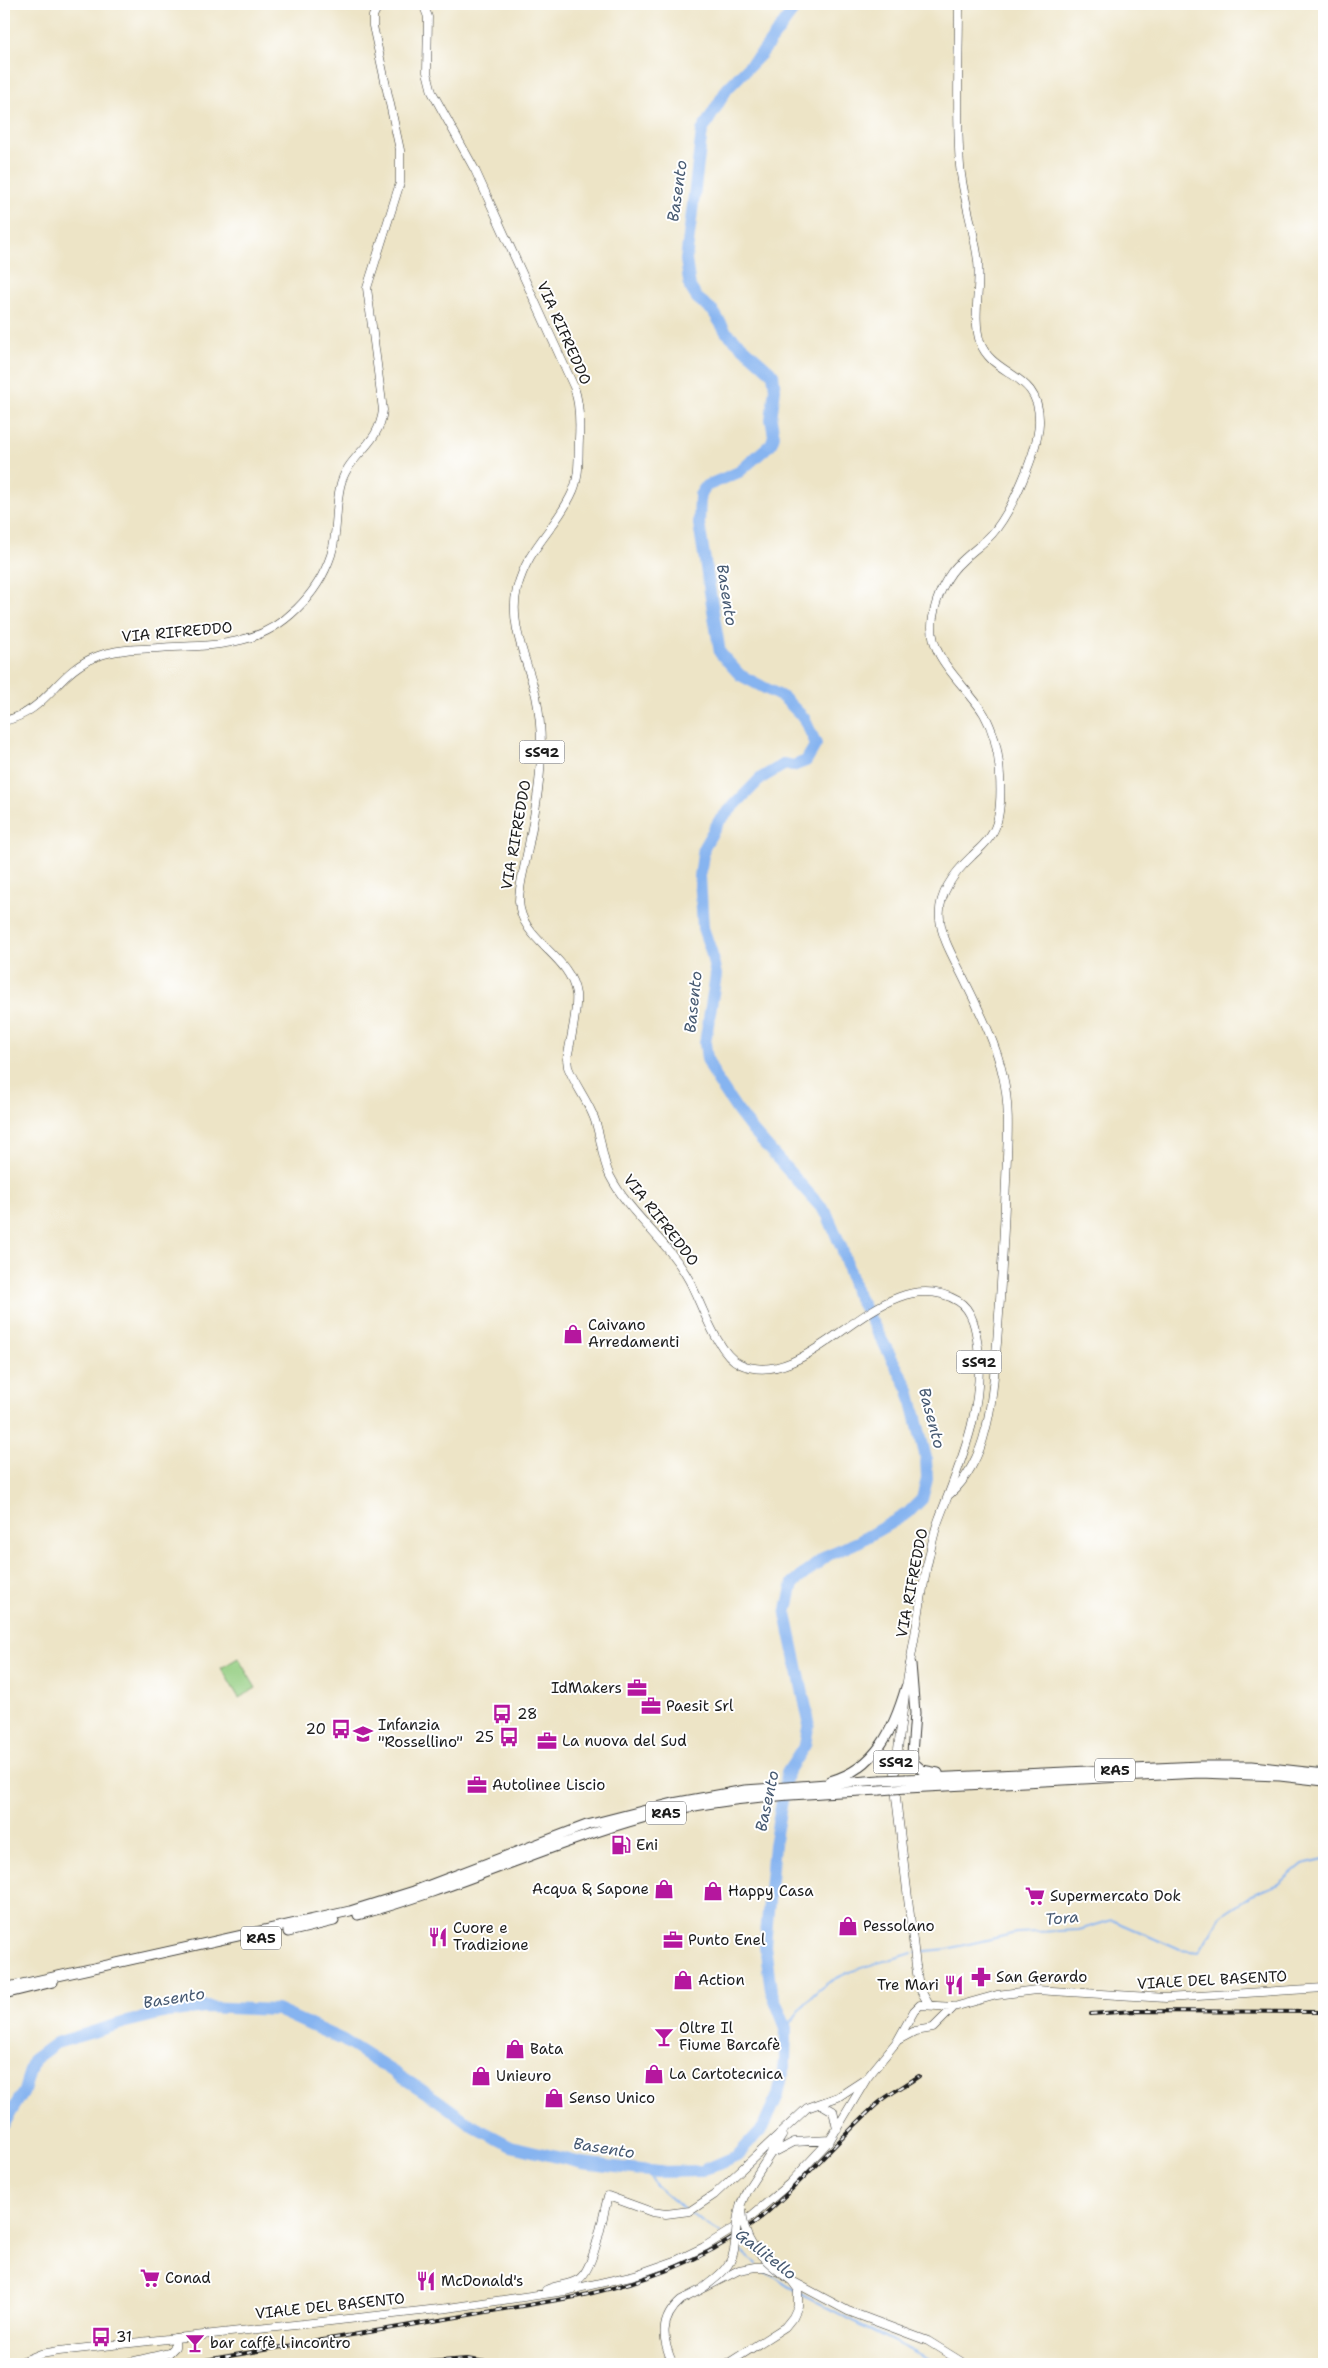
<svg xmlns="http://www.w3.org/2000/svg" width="1328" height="2368" font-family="'Shantell Sans',sans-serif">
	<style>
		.green { fill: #94ce82; stroke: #58754f }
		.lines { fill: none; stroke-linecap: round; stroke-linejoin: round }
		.stream { stroke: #86b4f0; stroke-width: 2 }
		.river { stroke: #86b4f0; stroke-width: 12 }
		.secondary-casing { stroke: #3b3a36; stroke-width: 9 }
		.primary-casing { stroke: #3b3a36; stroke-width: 9 }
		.highway-casing { stroke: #3b3a36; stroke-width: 11 }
		.secondary { stroke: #fff; stroke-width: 8 }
		.primary { stroke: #fff; stroke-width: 8 }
		.highway { stroke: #fff; stroke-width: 9 }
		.rail-casing { stroke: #1c1c1c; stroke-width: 4 }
		.rail { stroke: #fff; stroke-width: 2; stroke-dasharray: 5.5; stroke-linecap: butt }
		.primary-bridge-casing { stroke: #3b3a36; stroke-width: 9; stroke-linecap: butt }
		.highway-bridge-casing { stroke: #3b3a36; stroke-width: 11; stroke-linecap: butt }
		.primary-bridge { stroke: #fff; stroke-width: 8 }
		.highway-bridge { stroke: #fff; stroke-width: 9 }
		.labels { text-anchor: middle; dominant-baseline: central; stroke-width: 4; stroke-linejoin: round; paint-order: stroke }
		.shield { fill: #fff; stroke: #606060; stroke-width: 1 }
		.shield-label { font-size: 14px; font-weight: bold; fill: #1c1c1c }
		.street-label { font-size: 15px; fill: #1c1c1c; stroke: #fff }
		.poi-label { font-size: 15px; fill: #1c1c1c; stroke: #fff; text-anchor: start }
		.water-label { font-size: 16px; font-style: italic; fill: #465971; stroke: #fff }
	</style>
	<rect width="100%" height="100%" fill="#fff"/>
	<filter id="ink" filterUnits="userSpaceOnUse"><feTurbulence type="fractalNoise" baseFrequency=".02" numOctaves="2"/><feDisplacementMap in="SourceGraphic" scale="10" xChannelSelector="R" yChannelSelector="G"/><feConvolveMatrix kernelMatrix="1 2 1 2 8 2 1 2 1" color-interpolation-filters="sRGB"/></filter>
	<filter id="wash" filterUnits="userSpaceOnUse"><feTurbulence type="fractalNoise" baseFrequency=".0096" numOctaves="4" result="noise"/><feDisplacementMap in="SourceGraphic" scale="20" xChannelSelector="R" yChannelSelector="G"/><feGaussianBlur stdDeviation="1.12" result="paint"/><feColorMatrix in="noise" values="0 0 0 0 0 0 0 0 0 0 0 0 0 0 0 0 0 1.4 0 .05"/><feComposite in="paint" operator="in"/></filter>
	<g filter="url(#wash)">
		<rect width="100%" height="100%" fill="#ede4c6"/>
		<!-- green -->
		<path class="green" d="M 238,1658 L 256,1688 L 239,1698 L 221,1668 Z"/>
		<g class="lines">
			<!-- stream -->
			<path class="stream" d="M 916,1952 L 947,1949 L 1017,1933 L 1079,1930 L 1112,1920 L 1180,1950 L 1199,1952 L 1221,1915 L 1250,1896 L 1278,1884 L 1302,1864 L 1324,1859
				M 786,2028 C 795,2017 803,2005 813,1995 C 838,1969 879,1964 912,1953
				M 647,2171 L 655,2184 L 685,2210
				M 691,2214 L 720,2233
				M 737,2247 L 756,2264
				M 761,2269 L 795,2291
				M 801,2294 L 937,2364"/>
			<!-- river -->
			<path class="river" d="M 4,2124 L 24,2091 L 33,2060 L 56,2043 L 126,2022 L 167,2012 L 204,2007 L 277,2010 L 343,2040 L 436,2099 L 473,2126 L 511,2146 L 582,2163 L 658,2172 L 702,2171 L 737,2156 L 763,2128 L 778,2095 L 785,2062 L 786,2028 L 771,1990 L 765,1946 L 774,1845 L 787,1773 L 805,1745 L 809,1722 L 786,1614 L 793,1583 L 828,1555 L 858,1542 L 908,1513 L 922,1499 L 927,1479 L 926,1458 L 909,1390 L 855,1291 L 842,1249 L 827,1214 L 753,1131 L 737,1110 L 717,1080 L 707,1059 L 705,1043 L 716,975 L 711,951 L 703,928 L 700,876 L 704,847 L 719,821 L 761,778 L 785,764 L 793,766 L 806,761 L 816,744 L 804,718 L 784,698 L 740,675 L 720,653 L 699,524 L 700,495 L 706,486 L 739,472 L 771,444 L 774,436 L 771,419 L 775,389 L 773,374 L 726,332 L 713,311 L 697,298 L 690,287 L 686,260 L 702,131 L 727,89 L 762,53 L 798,4"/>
		</g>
	</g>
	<g filter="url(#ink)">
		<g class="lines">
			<defs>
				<path id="secondary" d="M 950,1494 C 967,1480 980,1453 985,1432 C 993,1403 994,1372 997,1343 C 1001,1289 1004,1236 1006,1181 C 1007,1147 1011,1110 1003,1076 C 996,1043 979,1010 964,979 C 955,960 942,940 940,919 C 937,894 955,872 972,856 C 979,849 988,842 993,832 C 1001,817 1001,794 1000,776 C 999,755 995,733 984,714 C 966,684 925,657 933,617 C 936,597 947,574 962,561 C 972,551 983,544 992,534 C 1011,513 1038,451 1039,423 C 1041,371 993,378 980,342 C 972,316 981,288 978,261 C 974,229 963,198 960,166 C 956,112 959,58 959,4
					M 792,2281 L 848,2311 L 928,2341 L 965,2364
					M 122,2364 L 169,2353 L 175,2347 L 175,2338"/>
				<path id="primary" d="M 423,4 L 428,17 L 427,72 L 432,92 L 475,170 L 574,387 C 580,404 580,421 579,439 C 578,456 580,475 573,491 C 557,528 528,546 517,589 C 508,624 528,662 536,696 C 547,749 538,798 528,849 C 525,866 519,884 519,901 C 521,942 570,954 576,994 C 578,1011 570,1042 567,1059 L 568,1067 C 574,1083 585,1097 592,1113 C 602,1133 600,1156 610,1176 C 630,1215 668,1241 689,1280 C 701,1302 717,1354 740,1364 C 812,1396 880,1256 958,1301 C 973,1310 976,1330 978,1347 C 984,1411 961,1461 939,1519 C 933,1534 931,1550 927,1565 L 906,1687 L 895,1772 L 896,1797 L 916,1966 L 919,1987 L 929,2005
					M 4,721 C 49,711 56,671 98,656 C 117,649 139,649 158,648 C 186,646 215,647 241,640 C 283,631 318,594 331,555 C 338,533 335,510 340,487 C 347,454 379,447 383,410 L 367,288 L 400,183 L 400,150 L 373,26 L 373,16 L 379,4
					M 900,2039 L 915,2031 L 933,2028 L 954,2007
					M 821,2104 L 833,2111 L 837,2129
					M 775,2152 L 794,2142 L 830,2140
					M 741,2204 L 747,2190 L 782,2136
					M 546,2290 C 556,2284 569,2286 579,2279 C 594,2269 603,2215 608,2196 L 652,2212 L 666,2214 L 690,2211 L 714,2195 L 807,2108 L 838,2097 L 864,2080
					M 16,2364 L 41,2354 L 59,2351 L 448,2308 L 565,2291 L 635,2275 L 675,2261 L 704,2247 L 744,2222 L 789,2184 L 830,2140 L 867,2078 L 898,2040 L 914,2011 L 920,2005 L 954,2007 L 997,1995 L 1036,1990 L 1166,1998 L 1324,1988
					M 673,2364 C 662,2340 659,2319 681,2300 L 739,2270 L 755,2267 L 765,2267 L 781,2273 L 792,2281 L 798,2289 L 798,2306 L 793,2317 L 785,2327 L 727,2364"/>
				<path id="highway" d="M 911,1664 L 915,1713 L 912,1754 L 914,1763 L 922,1770 L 938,1773
					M 906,1779 L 1200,1766 L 1252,1766 L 1324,1774
					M 830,1781 C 877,1768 894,1728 906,1687
					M 907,1788 L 1200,1773 L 1280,1776 L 1324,1781
					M 358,1915 C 456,1889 548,1844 646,1817 C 722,1796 802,1794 880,1790
					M 288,1932 L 334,1921
					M 4,1988 L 350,1911 L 414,1891 L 587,1825 L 673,1803 L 745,1790 L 880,1780
					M 4,1994 L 53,1982"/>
			</defs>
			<!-- secondary casing -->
			<use href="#secondary" class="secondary-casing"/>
			<!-- primary casing -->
			<use href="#primary" class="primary-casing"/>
			<!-- highway casing -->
			<use href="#highway" class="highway-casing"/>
			<!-- secondary -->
			<use href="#secondary" class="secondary"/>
			<!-- primary -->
			<use href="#primary" class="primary"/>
			<!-- highway -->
			<use href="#highway" class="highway"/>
			<defs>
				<path id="rail" d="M 1091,2014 L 1132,2011 L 1324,2012
					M 182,2364 L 575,2297 C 641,2283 711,2260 764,2215 C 803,2181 837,2141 875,2106 C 888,2094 905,2086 919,2076
					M 401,2364 L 467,2359 L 499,2364"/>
			</defs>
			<!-- rail casing -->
			<use href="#rail" class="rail-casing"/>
			<!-- rail -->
			<use href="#rail" class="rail"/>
			<defs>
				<path id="primary-bridge" d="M 742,2209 C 744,2243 756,2252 781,2273
					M 703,2288 C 716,2278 731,2268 734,2250 C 737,2234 735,2220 741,2204"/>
				<path id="highway-bridge" d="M 880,1780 L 906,1779
					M 880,1790 L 907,1788"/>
			</defs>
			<!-- primary-bridge casing -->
			<use href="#primary-bridge" class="primary-bridge-casing"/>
			<!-- highway-bridge casing -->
			<use href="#highway-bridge" class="highway-bridge-casing"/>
			<!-- primary-bridge -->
			<use href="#primary-bridge" class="primary-bridge"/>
			<!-- highway-bridge -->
			<use href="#highway-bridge" class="highway-bridge"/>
		</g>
	</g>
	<!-- icons -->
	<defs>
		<symbol id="shop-bare" viewBox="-9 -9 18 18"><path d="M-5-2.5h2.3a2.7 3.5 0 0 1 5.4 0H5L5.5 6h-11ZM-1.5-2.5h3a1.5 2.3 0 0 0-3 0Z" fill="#b5179e" stroke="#fff" stroke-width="2.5" paint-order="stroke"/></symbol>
		<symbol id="office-bare" viewBox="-9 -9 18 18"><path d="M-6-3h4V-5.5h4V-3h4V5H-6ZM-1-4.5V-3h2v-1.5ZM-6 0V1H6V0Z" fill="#b5179e" stroke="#fff" stroke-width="2.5" paint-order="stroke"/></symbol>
		<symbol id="bus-bare" viewBox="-9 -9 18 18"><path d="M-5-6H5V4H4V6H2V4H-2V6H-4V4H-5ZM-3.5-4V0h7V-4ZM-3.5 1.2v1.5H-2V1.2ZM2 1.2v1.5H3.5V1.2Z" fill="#b5179e" stroke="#fff" stroke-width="2.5" paint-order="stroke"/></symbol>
		<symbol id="school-bare" viewBox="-9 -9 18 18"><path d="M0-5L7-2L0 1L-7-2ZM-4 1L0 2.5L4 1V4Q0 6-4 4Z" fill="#b5179e" stroke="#fff" stroke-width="2.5" paint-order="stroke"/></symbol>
		<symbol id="fuel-bare" viewBox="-9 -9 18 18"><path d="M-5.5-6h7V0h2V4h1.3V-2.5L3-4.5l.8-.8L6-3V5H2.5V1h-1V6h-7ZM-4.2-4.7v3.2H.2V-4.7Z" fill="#b5179e" stroke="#fff" stroke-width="2.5" paint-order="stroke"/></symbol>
		<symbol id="supermarket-bare" viewBox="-9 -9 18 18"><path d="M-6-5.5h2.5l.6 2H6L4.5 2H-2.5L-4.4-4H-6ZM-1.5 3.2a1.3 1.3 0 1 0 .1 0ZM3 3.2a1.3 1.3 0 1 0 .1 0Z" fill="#b5179e" stroke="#fff" stroke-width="2.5" paint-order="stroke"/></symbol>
		<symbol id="restaurant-bare" viewBox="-9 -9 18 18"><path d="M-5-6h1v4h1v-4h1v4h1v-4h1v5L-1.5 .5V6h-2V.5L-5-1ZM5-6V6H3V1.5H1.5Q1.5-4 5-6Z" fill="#b5179e" stroke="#fff" stroke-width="2.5" paint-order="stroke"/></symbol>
		<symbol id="pharmacy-bare" viewBox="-9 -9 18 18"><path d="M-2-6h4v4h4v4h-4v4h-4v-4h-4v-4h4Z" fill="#b5179e" stroke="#fff" stroke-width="2.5" paint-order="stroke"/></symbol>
		<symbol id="bar-bare" viewBox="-9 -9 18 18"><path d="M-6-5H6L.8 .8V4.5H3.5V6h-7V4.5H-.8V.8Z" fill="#b5179e" stroke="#fff" stroke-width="2.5" paint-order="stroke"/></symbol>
	</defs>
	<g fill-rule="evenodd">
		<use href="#shop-bare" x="559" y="1320" width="28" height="28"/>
		<use href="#office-bare" x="623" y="1674" width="28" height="28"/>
		<use href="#office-bare" x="637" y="1692" width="28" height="28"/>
		<use href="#bus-bare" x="488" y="1700" width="28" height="28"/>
		<use href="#bus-bare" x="327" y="1715" width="28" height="28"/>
		<use href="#school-bare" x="349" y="1720" width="28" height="28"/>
		<use href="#bus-bare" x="495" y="1723" width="28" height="28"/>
		<use href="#office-bare" x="533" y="1727" width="28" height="28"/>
		<use href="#office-bare" x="463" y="1771" width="28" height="28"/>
		<use href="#fuel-bare" x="607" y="1831" width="28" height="28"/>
		<use href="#shop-bare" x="650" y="1875" width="28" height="28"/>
		<use href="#shop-bare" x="699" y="1877" width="28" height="28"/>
		<use href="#supermarket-bare" x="1021" y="1882" width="28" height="28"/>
		<use href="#shop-bare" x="834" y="1912" width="28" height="28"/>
		<use href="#restaurant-bare" x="424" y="1923" width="28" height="28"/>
		<use href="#office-bare" x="659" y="1926" width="28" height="28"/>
		<use href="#pharmacy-bare" x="967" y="1963" width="28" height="28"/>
		<use href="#shop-bare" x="669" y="1966" width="28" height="28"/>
		<use href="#restaurant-bare" x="940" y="1971" width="28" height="28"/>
		<use href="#bar-bare" x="650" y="2023" width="28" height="28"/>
		<use href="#shop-bare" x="501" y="2035" width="28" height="28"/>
		<use href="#shop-bare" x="640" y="2060" width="28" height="28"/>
		<use href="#shop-bare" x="467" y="2062" width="28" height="28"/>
		<use href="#shop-bare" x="540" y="2084" width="28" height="28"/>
		<use href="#supermarket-bare" x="136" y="2264" width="28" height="28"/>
		<use href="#restaurant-bare" x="412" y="2267" width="28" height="28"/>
		<use href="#bus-bare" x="87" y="2323" width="28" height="28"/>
		<use href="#bar-bare" x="181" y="2329" width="28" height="28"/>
	</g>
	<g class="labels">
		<!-- shield labels -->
		<g class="shield">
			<rect x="519.5" y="740.5" width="45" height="23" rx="4"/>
			<rect x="956.5" y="1350.5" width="45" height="23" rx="4"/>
			<rect x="873.5" y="1750.5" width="45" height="23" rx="4"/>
			<rect x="1095" y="1758.5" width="40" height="23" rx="4"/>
			<rect x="646" y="1801.5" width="40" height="23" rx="4"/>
			<rect x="241" y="1926.5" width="40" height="23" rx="4"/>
		</g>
		<g class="shield-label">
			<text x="542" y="752">SS92</text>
			<text x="979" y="1362">SS92</text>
			<text x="896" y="1762">SS92</text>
			<text x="1115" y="1770">RA5</text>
			<text x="666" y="1813">RA5</text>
			<text x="261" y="1938">RA5</text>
		</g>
		<!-- street labels -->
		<g class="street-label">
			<text transform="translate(564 333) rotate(66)">VIA RIFREDDO</text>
			<text transform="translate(177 632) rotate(-5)">VIA RIFREDDO</text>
			<text transform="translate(516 835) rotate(-80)">VIA RIFREDDO</text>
			<text transform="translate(661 1220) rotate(52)">VIA RIFREDDO</text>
			<text transform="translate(912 1583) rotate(-79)">VIA RIFREDDO</text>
			<text transform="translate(1212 1980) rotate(-3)">VIALE DEL BASENTO</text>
			<text transform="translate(330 2306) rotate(-6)">VIALE DEL BASENTO</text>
		</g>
		<!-- poi labels -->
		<g class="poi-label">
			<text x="588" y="1325">Caivano<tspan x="588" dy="17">Arredamenti</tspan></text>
			<text x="622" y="1688" text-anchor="end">IdMakers</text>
			<text x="666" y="1706">Paesit Srl</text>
			<text x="517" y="1714">28</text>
			<text x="378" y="1725">Infanzia<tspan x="378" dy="17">"Rossellino"</tspan></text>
			<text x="326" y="1729" text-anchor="end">20</text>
			<text x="494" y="1737" text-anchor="end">25</text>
			<text x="562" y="1741">La nuova del Sud</text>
			<text x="492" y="1785">Autolinee Liscio</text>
			<text x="636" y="1845">Eni</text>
			<text x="649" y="1889" text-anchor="end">Acqua &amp; Sapone</text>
			<text x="728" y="1891">Happy Casa</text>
			<text x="1050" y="1896">Supermercato Dok</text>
			<text x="863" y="1926">Pessolano</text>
			<text x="453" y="1928">Cuore e<tspan x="453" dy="17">Tradizione</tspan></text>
			<text x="688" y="1940">Punto Enel</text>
			<text x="996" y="1977">San Gerardo</text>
			<text x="698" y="1980">Action</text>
			<text x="939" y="1985" text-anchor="end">Tre Mari</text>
			<text x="679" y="2028">Oltre Il<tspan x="679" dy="17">Fiume Barcafè</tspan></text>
			<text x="530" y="2049">Bata</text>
			<text x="669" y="2074">La Cartotecnica</text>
			<text x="496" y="2076">Unieuro</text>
			<text x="569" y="2098">Senso Unico</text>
			<text x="165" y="2278">Conad</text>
			<text x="441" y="2281">McDonald's</text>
			<text x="116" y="2337">31</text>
			<text x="210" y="2343">bar caffè l incontro</text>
		</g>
		<!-- water labels -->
		<g class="water-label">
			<text transform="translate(677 191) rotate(-82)">Basento</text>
			<text transform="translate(727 595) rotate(81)">Basento</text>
			<text transform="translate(693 1002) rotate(-84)">Basento</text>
			<text transform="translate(932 1418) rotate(75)">Basento</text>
			<text transform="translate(767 1801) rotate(-78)">Basento</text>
			<text transform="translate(1062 1918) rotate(-5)">Tora</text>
			<text transform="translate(174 1998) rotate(-9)">Basento</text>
			<text transform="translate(604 2148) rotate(9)">Basento</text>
			<text transform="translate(766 2254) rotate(38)">Gallitello</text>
		</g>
	</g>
	<!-- margin -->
	<rect width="1328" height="2368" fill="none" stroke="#fff" stroke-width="20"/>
</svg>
